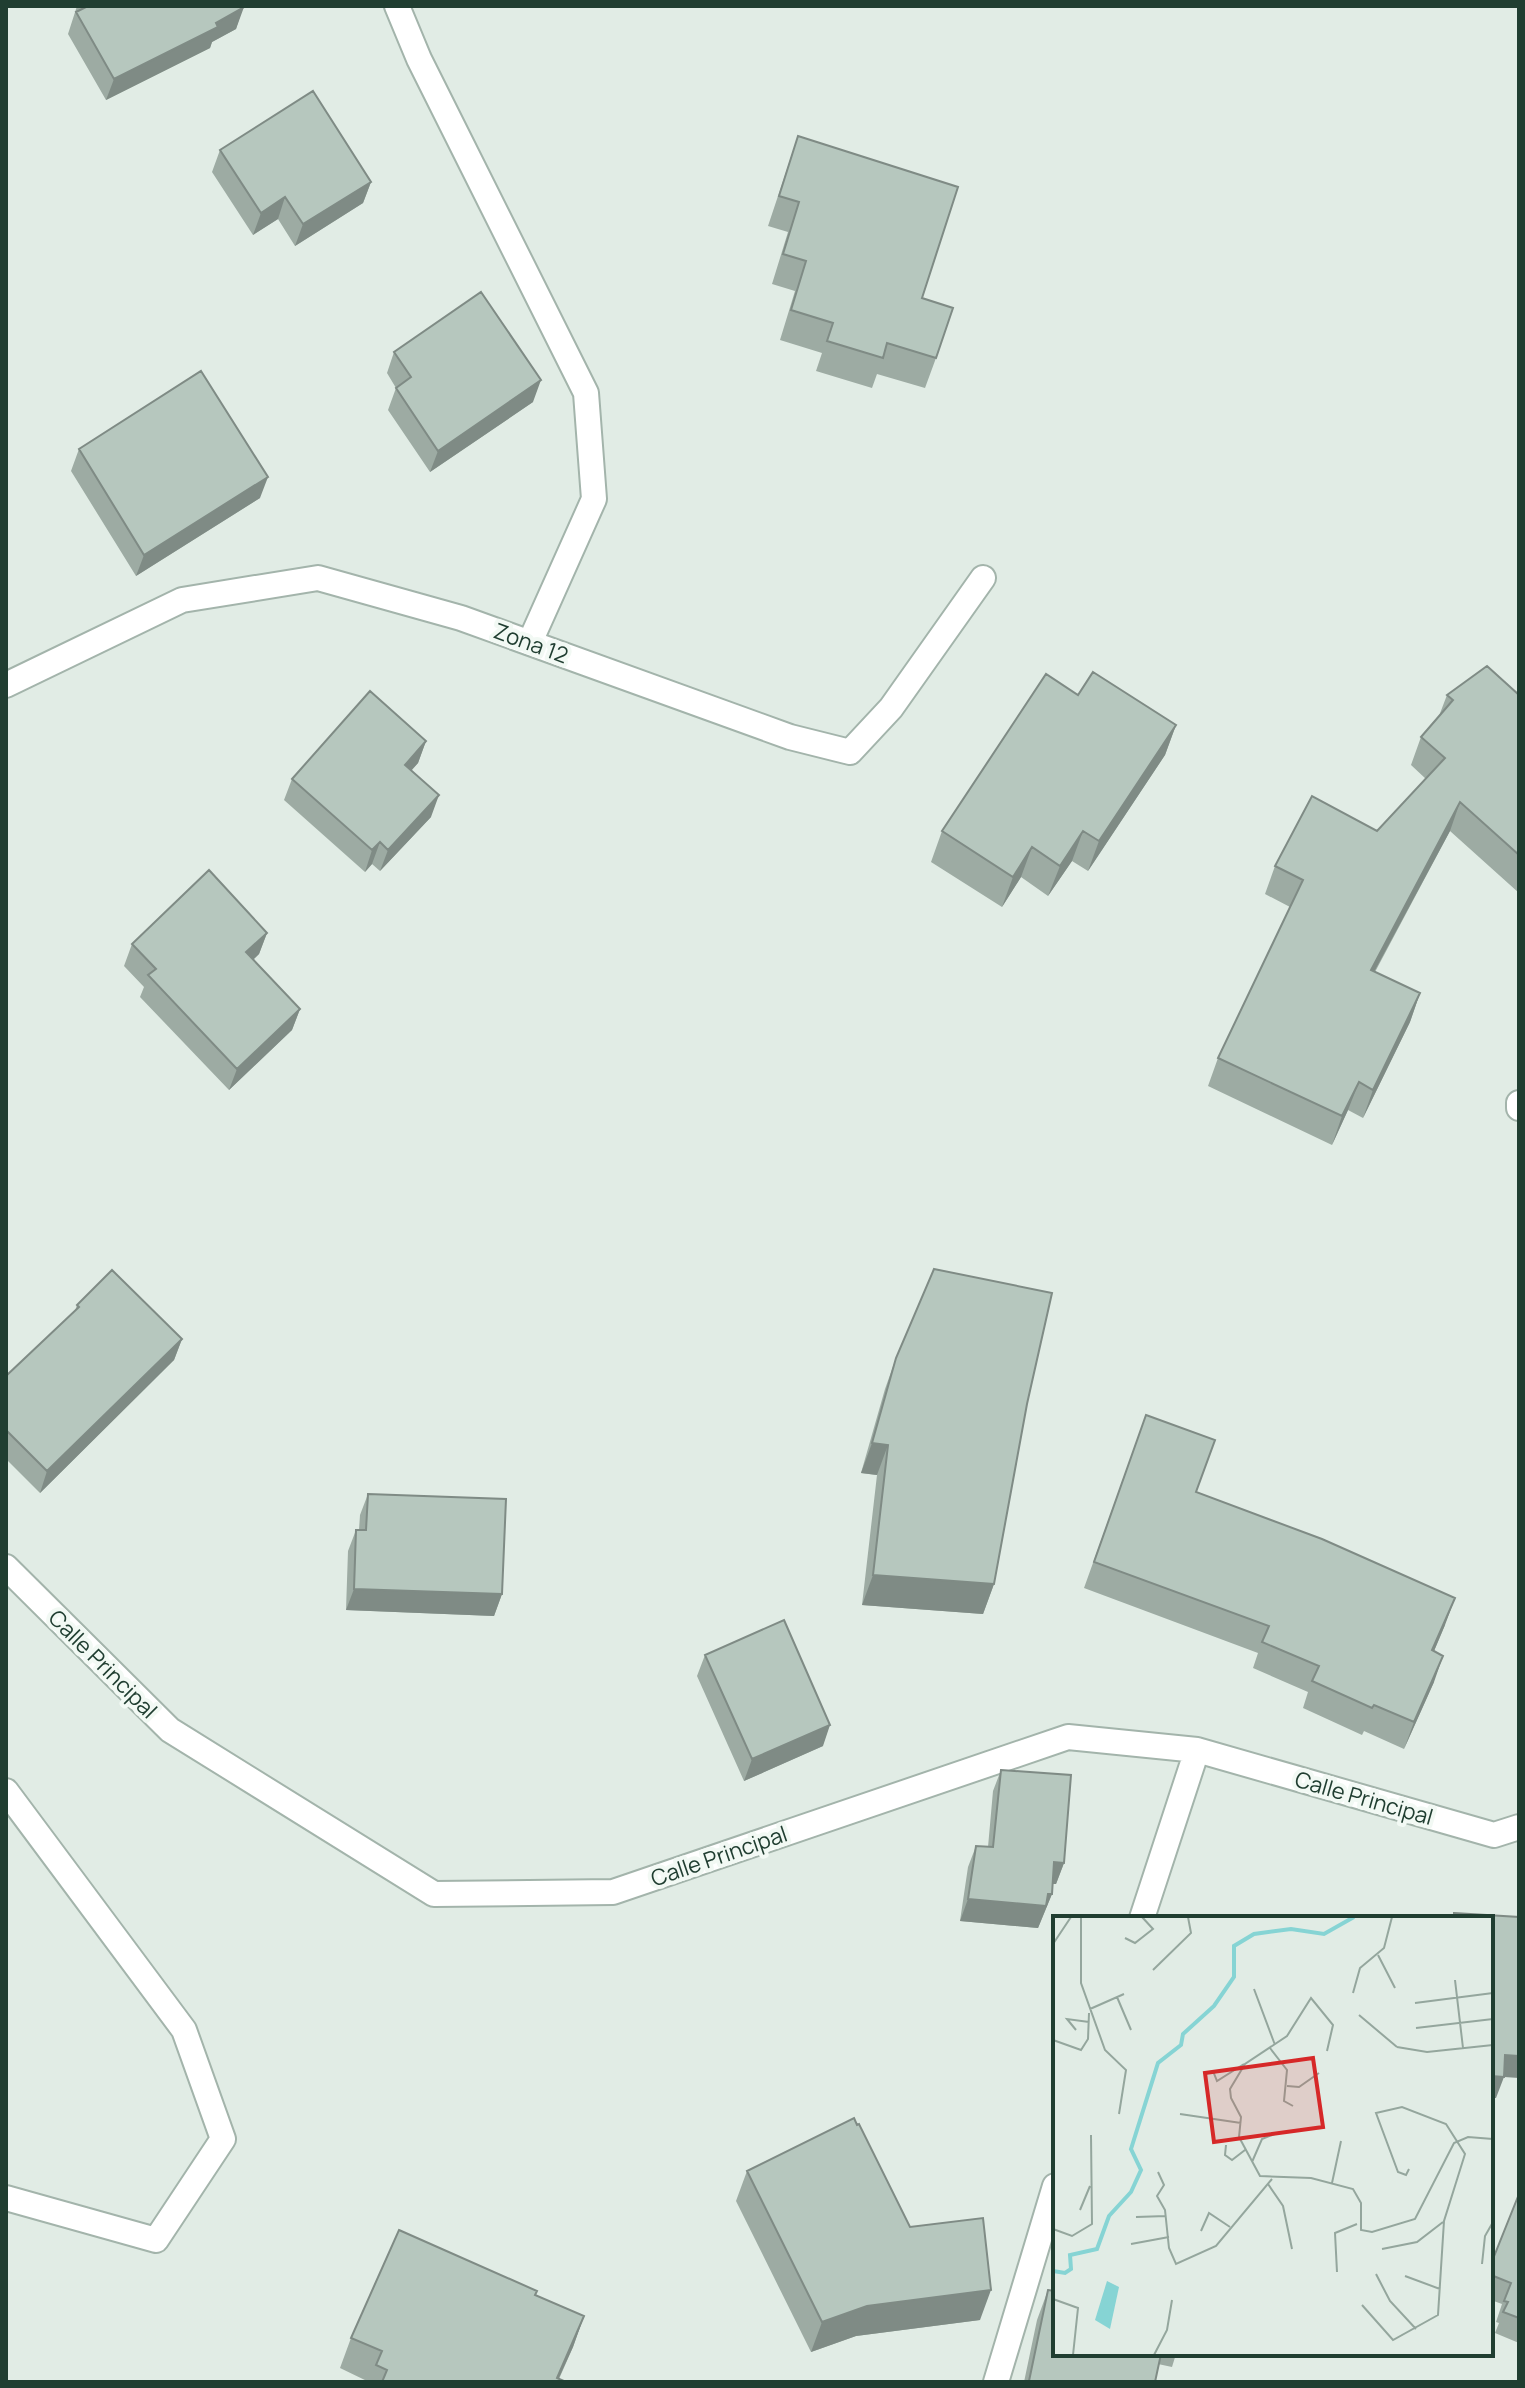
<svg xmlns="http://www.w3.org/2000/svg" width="1525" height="2388" font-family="Manrope,sans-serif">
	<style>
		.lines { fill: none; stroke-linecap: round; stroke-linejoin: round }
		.lane-casing { stroke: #a3b4ab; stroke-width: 28 }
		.street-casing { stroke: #a3b4ab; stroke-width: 28 }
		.lane { stroke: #fff; stroke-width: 24 }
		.street { stroke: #fff; stroke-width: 24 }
		.wall { fill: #9daba3 }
		.shaded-wall { fill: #7f8b85 }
		.building { fill: #b6c7be; stroke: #7f8b85; stroke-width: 2 }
		.labels { text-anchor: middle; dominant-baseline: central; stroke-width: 8; stroke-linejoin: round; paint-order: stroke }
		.street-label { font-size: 22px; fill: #203e31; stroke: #f2f9f4 }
		.inset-river { fill: none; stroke: #86d4d4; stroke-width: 4 }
		.inset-road { fill: none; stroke: #94a69d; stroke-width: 2 }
		.view { fill: #d62828; fill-opacity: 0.15; stroke: #d62828; stroke-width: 4 }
		.inset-edge { fill: none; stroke: #203e31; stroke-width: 4 }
	</style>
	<rect width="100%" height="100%" fill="#e1ece5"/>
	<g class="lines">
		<defs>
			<path id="lane" d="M 6,1791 L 184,2030 L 223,2139 L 156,2240 L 6,2198"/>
			<path id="street" d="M 397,6 L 419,59 L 586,393 L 594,499 L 530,642
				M 6,685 L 182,600 L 318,578 L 461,618 L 790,737 L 850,752 L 891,708 L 983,578
				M 1519,1103 L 1519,1108
				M 6,1567 L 170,1730 L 434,1894 L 613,1892 L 1068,1737 L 1197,1750 L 1494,1835 L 1519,1827
				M 1142,1918 L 1197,1750
				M 996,2382 L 1055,2186"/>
		</defs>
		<!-- lane casing -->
		<use href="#lane" class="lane-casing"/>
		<!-- street casing -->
		<use href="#street" class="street-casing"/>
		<!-- lane -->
		<use href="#lane" class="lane"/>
		<!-- street -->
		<use href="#street" class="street"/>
	</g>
	<!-- wall -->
	<path class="wall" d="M 77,6 L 243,6 L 236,29 L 212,42 L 210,48 L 106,100 L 68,34 Z
		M 798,136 L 922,298 L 936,358 L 925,388 L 877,374 L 872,388 L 816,371 L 822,353 L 780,340 L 795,291 L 772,284 L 788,232 L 768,226 Z
		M 220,150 L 371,182 L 363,203 L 295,246 L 278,219 L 253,235 L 212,172 Z
		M 394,352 L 533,402 L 430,472 L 388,410 L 396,388 L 387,373 Z
		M 79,449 L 260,498 L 136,576 L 71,471 Z
		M 1078,695 L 1176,725 L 1165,755 L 1088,871 L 1072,861 L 1048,896 L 1021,877 L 1002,907 L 931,862 L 942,831 Z
		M 1447,695 L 1519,695 L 1519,893 L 1450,831 L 1375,972 L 1420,993 L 1410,1022 L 1363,1118 L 1348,1110 L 1332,1145 L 1208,1086 L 1218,1058 L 1290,907 L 1265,894 L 1275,866 L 1377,831 L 1426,779 L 1411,765 L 1421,737 L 1439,716 Z
		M 426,741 L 418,763 L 411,771 L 431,817 L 380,871 L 372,864 L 365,872 L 284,800 L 292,779 Z
		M 267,933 L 259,954 L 253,960 L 300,1009 L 292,1030 L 229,1090 L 140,997 L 144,987 L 124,966 L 132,944 Z
		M 77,1305 L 182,1339 L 174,1360 L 40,1493 L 6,1459 L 6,1376 L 75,1311 Z
		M 896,1358 L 994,1584 L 983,1614 L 862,1605 L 877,1475 L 861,1473 L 885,1389 Z
		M 1146,1415 L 1196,1492 L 1445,1625 L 1434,1651 L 1434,1682 L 1404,1749 L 1364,1731 L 1362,1735 L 1303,1708 L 1308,1692 L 1253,1668 L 1258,1653 L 1084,1588 Z
		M 368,1494 L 502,1594 L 494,1616 L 346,1610 L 348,1551 L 356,1530 L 359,1530 L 360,1515 Z
		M 705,1655 L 823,1746 L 744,1781 L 697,1676 Z
		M 1001,1770 L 1064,1863 L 1056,1884 L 1053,1884 L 1052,1894 L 1038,1928 L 960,1921 L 968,1867 L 976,1846 L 988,1847 L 993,1791 Z
		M 747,2171 L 910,2227 L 980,2320 L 856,2336 L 811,2352 L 736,2201 Z
		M 1519,2194 L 1519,2343 L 1495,2333 L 1499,2323 L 1496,2322 L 1502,2304 L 1491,2300 L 1491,2264 Z
		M 1048,2290 L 1055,2354 L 1176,2354 L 1172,2367 L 1158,2364 L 1155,2382 L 1024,2382 L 1037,2320 Z
		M 536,2295 L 584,2316 L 573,2347 L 559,2379 L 566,2382 L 369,2382 L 340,2368 L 351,2338 Z"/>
	<!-- shaded-wall -->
	<path class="shaded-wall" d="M 244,7 L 236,29 L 212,42 L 210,48 L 106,100 L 114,79 Z
		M 371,182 L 363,203 L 295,246 L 303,224 Z
		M 285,197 L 278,219 L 253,235 L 261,213 Z
		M 541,380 L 533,402 L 430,472 L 438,451 Z
		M 268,477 L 260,498 L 136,576 L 144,555 Z
		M 1176,725 L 1165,755 L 1088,871 L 1099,841 Z
		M 426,741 L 418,763 L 397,786 L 405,765 Z
		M 439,795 L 431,817 L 380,871 L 388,850 Z
		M 1460,802 L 1450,831 L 1360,998 L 1371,970 Z
		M 1083,831 L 1072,861 L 1048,896 L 1060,866 Z
		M 380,842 L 372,864 L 365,872 L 372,850 Z
		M 1032,847 L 1021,877 L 1002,907 L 1013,877 Z
		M 267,933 L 259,954 L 238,974 L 246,952 Z
		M 1420,993 L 1410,1022 L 1363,1118 L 1373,1090 Z
		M 300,1009 L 292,1030 L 229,1090 L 237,1069 Z
		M 1359,1082 L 1348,1110 L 1332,1145 L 1342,1116 Z
		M 182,1339 L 174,1360 L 40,1493 L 47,1471 Z
		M 872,1443 L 888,1445 L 877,1475 L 861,1473 Z
		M 873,1575 L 994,1584 L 983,1614 L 862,1605 Z
		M 354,1589 L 502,1594 L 494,1616 L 346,1610 Z
		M 1455,1598 L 1445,1625 L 1423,1677 L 1432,1650 Z
		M 1443,1656 L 1434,1682 L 1404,1749 L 1414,1722 Z
		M 830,1725 L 823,1746 L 744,1781 L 752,1759 Z
		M 1054,1862 L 1064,1863 L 1056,1884 L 1046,1884 Z
		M 1052,1894 L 1038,1928 L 960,1921 L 968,1899 Z
		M 1505,2055 L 1519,2056 L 1519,2078 L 1504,2077 L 1496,2098 L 1491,2098 L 1491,2076 Z
		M 991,2290 L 980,2320 L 856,2336 L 811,2352 L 822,2322 L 867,2306 Z
		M 584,2316 L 573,2347 L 557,2382 L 555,2382 Z"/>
	<!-- building -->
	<path class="building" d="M 88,6 L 243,6 L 244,7 L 216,23 L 218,27 L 114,79 L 76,12 Z
		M 313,91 L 371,182 L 303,224 L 285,197 L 261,213 L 220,150 Z
		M 798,136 L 958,187 L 922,298 L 953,308 L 936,358 L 887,343 L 883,358 L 827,341 L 833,323 L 791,310 L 806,261 L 783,254 L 799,202 L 779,196 Z
		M 481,292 L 541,380 L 438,451 L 396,388 L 411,377 L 394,352 Z
		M 201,371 L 268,477 L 144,555 L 79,449 Z
		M 1487,666 L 1519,695 L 1519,855 L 1460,802 L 1371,970 L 1420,993 L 1373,1090 L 1359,1082 L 1342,1116 L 1218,1058 L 1303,880 L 1275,866 L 1312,796 L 1377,831 L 1445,758 L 1421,737 L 1453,700 L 1447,695 Z
		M 1093,672 L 1176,725 L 1099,841 L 1083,831 L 1060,866 L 1032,847 L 1013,877 L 942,831 L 1046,674 L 1078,695 Z
		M 370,691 L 426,741 L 405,765 L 439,795 L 388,850 L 380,842 L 372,850 L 292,779 Z
		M 209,870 L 267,933 L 246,952 L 300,1009 L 237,1069 L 148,975 L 156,969 L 132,944 Z
		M 934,1269 L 1052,1293 L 1027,1404 L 994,1584 L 873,1575 L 888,1445 L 872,1443 L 896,1358 Z
		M 112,1270 L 182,1339 L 47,1471 L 6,1430 L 6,1376 L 79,1307 L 77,1305 Z
		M 1146,1415 L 1215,1440 L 1196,1492 L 1322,1539 L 1455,1598 L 1432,1650 L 1443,1656 L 1414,1722 L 1374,1705 L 1372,1708 L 1312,1681 L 1319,1666 L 1262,1642 L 1269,1626 L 1094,1562 Z
		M 368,1494 L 506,1499 L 502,1594 L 354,1589 L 356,1530 L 366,1530 Z
		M 784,1620 L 830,1725 L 752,1759 L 705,1655 Z
		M 1001,1770 L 1071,1775 L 1064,1863 L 1054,1862 L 1052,1894 L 1048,1894 L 1046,1906 L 968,1899 L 976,1846 L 993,1847 Z
		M 1454,1913 L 1519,1917 L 1519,2056 L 1505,2055 L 1504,2077 L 1491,2076 L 1491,1918 L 1454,1918 Z
		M 854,2118 L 857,2125 L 859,2124 L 910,2227 L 983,2218 L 991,2290 L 867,2306 L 822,2322 L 747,2171 Z
		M 1519,2194 L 1519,2318 L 1503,2312 L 1508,2302 L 1504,2301 L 1511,2283 L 1491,2275 L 1491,2264 Z
		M 399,2230 L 537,2291 L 535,2295 L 584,2316 L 557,2378 L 566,2382 L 382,2382 L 387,2370 L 376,2365 L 382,2351 L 351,2338 Z
		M 1048,2290 L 1055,2291 L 1055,2354 L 1161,2354 L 1155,2382 L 1033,2382 L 1029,2381 Z"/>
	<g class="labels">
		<!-- street labels -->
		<g class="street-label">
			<text transform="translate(531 643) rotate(20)">Zona 12</text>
			<text transform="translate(103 1664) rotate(45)">Calle Principal</text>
			<text transform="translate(1364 1798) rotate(16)">Calle Principal</text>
			<text transform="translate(719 1856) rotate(-19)">Calle Principal</text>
		</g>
	</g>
	<!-- overview -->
	<g transform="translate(1053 1916)">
		<rect width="440" height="440" fill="#e1ece5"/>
		<path d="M 54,365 L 66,371 L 57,413 L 42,404 Z" fill="#86d4d4"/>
		<path class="inset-river" d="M 0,355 L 12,357 L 18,353 L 17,339 L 44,333 L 56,300 L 78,276 L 88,254 L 78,233 L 105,147 L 128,129 L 130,118 L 161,90 L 181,61 L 181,30 L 201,18 L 238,13 L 271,18 L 301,1"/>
		<path class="inset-road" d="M 28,1 L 28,67 L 52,134 L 73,154 L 66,198M 72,22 L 82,27 L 100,13 L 89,1M 0,28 L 18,1M 325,39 L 342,72M 100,54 L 138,17 L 135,1M 402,64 L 410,132M 201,73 L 222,129M 300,77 L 307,52 L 331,32 L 339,1M 64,81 L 78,114M 362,87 L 440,77M 37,93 L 71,78M 306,99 L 344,131M 363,112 L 440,103M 23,114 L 14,103 L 36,106M 0,124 L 28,134 L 35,123 L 36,97M 344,131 L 374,136 L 440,129M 217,132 L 234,154 L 231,185 L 240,190M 274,135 L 280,109 L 258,82 L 234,120 L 192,148 L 177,173 L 178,182 L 188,201 L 186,221 L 207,260 L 258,262 L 300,273 L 308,287 L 308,314 L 319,316 L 362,303 L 401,227 L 415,221 L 440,223M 160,155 L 164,165 L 191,148M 234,170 L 246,171 L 266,157M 127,198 L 188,207M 173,229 L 172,239 L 179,244 L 192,234M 199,246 L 209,223 L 224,217M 105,256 L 111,269 L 104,280 L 112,294 L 116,332 L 123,348 L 163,330 L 219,263M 279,267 L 288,225M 215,268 L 230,290 L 239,333M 27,294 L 37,270M 83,301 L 113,300M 0,313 L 19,320 L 39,308 L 38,219M 148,315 L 156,297 L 177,311M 78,328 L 116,321M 329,333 L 364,326 L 390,306M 429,348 L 432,320 L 440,306M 284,356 L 282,317 L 304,308M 323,358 L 337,385 L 363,413M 352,360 L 387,373M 0,383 L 25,392 L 20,439M 309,389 L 340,424 L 385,399 L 391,305 L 412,238 L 393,208 L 349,191 L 323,197 L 345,256 L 353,259 L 356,253M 101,439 L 114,414 L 119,384"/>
		<path class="view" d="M 260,142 L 270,211 L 161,226 L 152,157 Z"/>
		<rect width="440" height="440" class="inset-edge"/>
	</g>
	<!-- border -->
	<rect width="1525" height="2388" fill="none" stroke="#203e31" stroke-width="16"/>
</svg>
